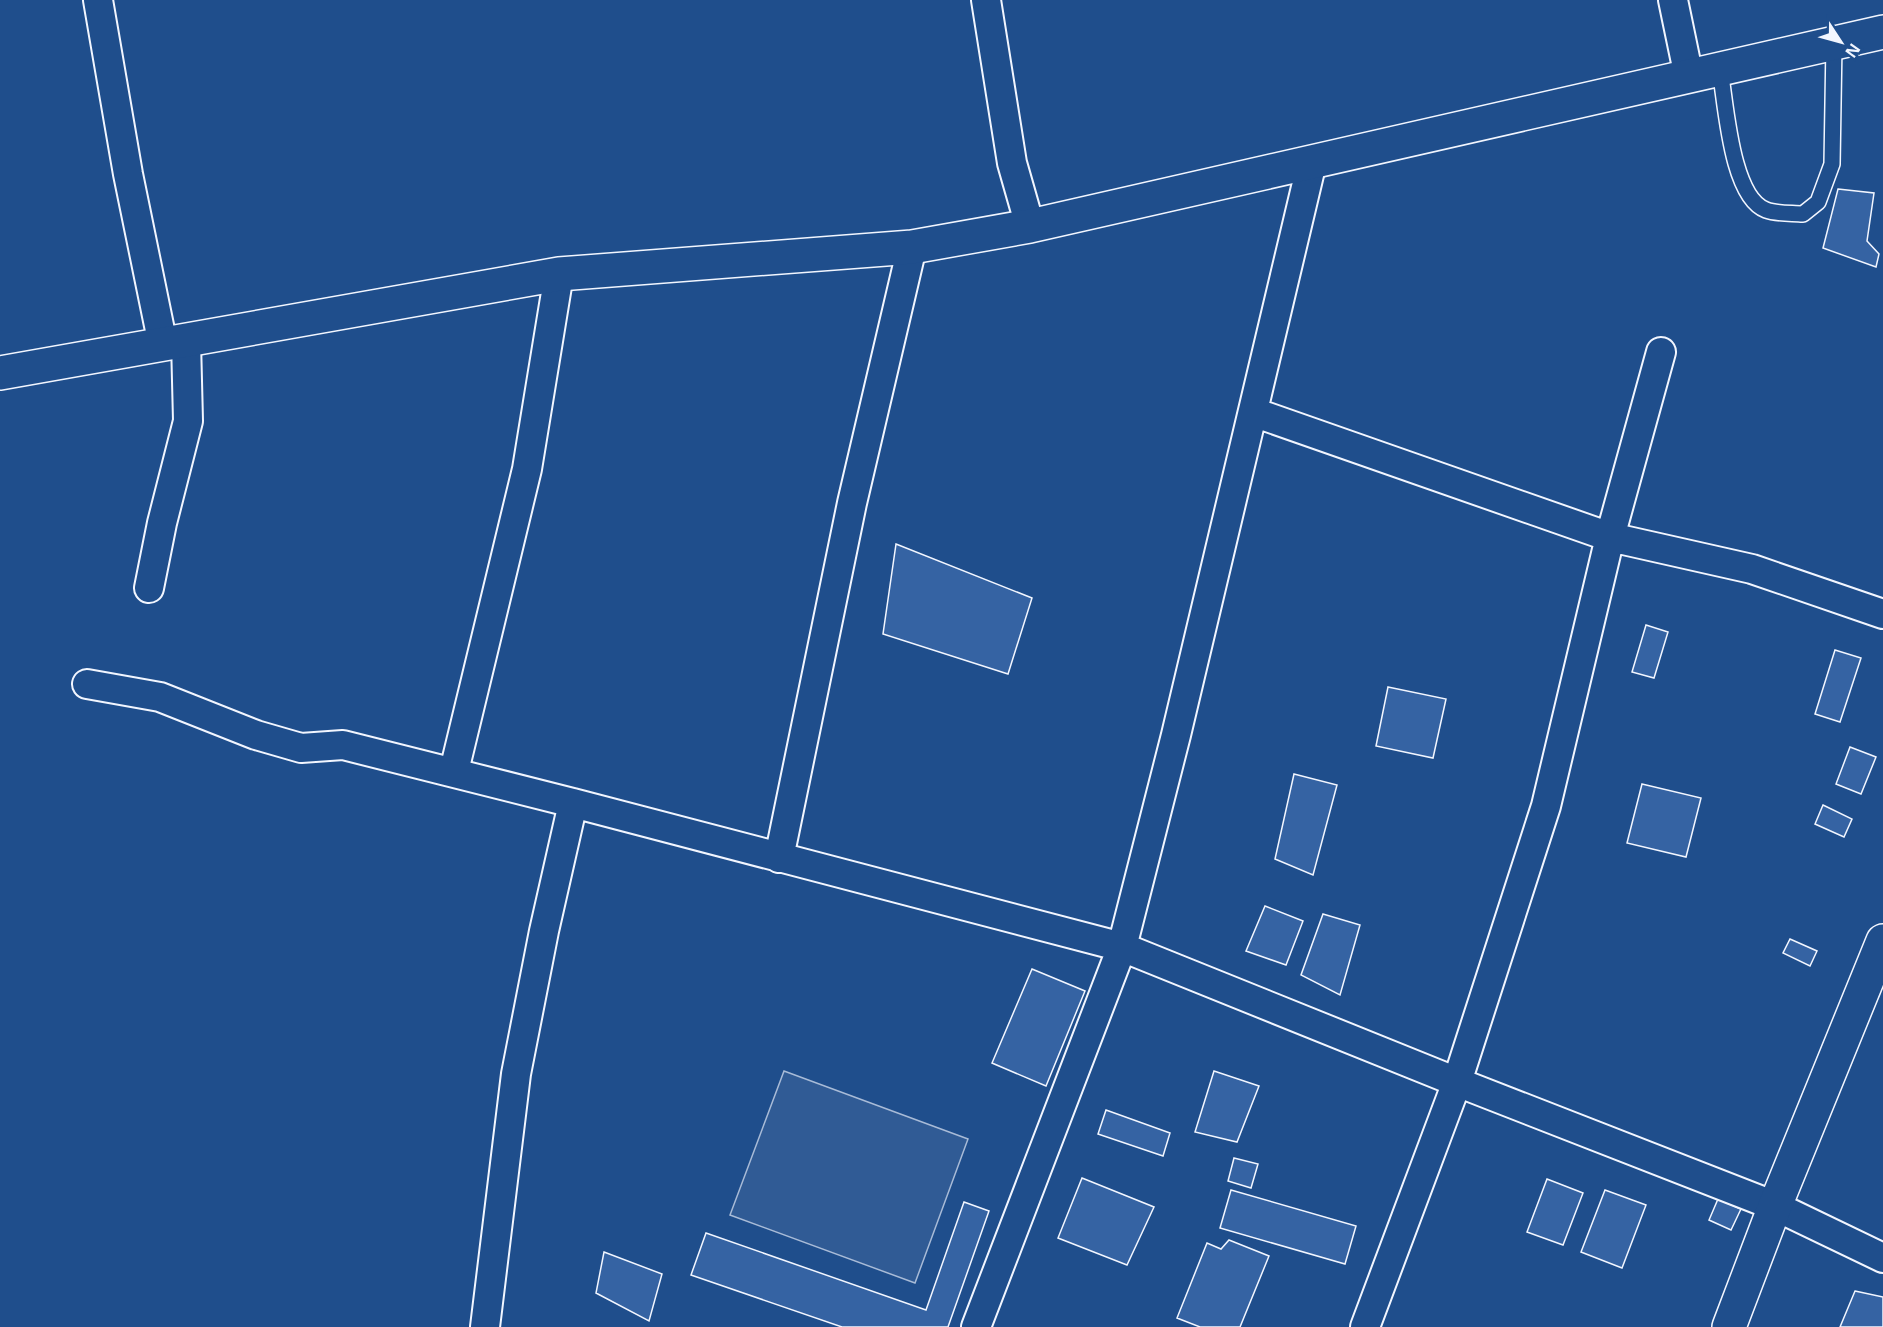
<svg xmlns="http://www.w3.org/2000/svg" width="1883" height="1327" font-family="'Noto Sans',sans-serif">
	<style>
		.built { fill: #305b95; stroke: #a8bbd7; stroke-width: 1.5 }
		.building { fill: #3563a3; stroke: #f2f6ff; stroke-width: 1.5 }
		.lines { fill: none; stroke-linecap: round; stroke-linejoin: round }
		.lane-casing { stroke: #f2f6ff; stroke-width: 18 }
		.street-casing { stroke: #f2f6ff; stroke-width: 32 }
		.secondary-casing { stroke: #f2f6ff; stroke-width: 36 }
		.lane { stroke: #1f4e8c; stroke-width: 15 }
		.street { stroke: #1f4e8c; stroke-width: 28 }
		.secondary { stroke: #1f4e8c; stroke-width: 33 }
	</style>
	<rect width="100%" height="100%" fill="#1f4e8c"/>
	<!-- built -->
	<path class="built" d="M 784,1071 L 968,1139 L 915,1283 L 730,1215 Z"/>
	<!-- building -->
	<path class="building" d="M 1838,189 L 1874,193 L 1867,241 L 1879,254 L 1876,267 L 1823,248 Z
		M 896,544 L 1032,598 L 1008,674 L 883,634 Z
		M 1646,625 L 1668,632 L 1654,678 L 1632,672 Z
		M 1835,650 L 1861,658 L 1840,722 L 1815,714 Z
		M 1388,687 L 1446,699 L 1433,758 L 1376,746 Z
		M 1850,747 L 1876,757 L 1861,794 L 1836,784 Z
		M 1294,774 L 1337,785 L 1313,875 L 1275,859 Z
		M 1642,784 L 1701,798 L 1686,857 L 1627,843 Z
		M 1823,805 L 1852,819 L 1844,837 L 1815,824 Z
		M 1265,906 L 1303,921 L 1286,965 L 1246,951 Z
		M 1323,914 L 1360,925 L 1340,995 L 1301,975 Z
		M 1790,939 L 1817,951 L 1810,966 L 1783,953 Z
		M 1032,969 L 1085,991 L 1046,1086 L 992,1063 Z
		M 1214,1071 L 1259,1086 L 1237,1142 L 1195,1132 Z
		M 1106,1110 L 1170,1133 L 1163,1156 L 1098,1134 Z
		M 1234,1158 L 1258,1164 L 1251,1188 L 1228,1181 Z
		M 1082,1178 L 1154,1207 L 1127,1265 L 1058,1238 Z
		M 1547,1179 L 1583,1193 L 1563,1245 L 1527,1232 Z
		M 1231,1190 L 1356,1226 L 1345,1264 L 1220,1228 Z
		M 1605,1190 L 1646,1205 L 1622,1268 L 1581,1252 Z
		M 1718,1199 L 1741,1209 L 1731,1230 L 1709,1220 Z
		M 964,1202 L 989,1211 L 948,1327 L 842,1327 L 691,1275 L 706,1233 L 926,1310 Z
		M 1229,1240 L 1269,1256 L 1240,1327 L 1200,1327 L 1177,1318 L 1207,1243 L 1221,1249 Z
		M 604,1252 L 662,1274 L 649,1321 L 596,1293 Z
		M 1855,1291 L 1883,1297 L 1883,1327 L 1840,1327 Z"/>
	<g class="lines">
		<defs>
			<path id="lane" d="M 1720,70 C 1726,104 1731,197 1766,210 C 1777,214 1791,213 1803,214 L 1818,202 L 1832,164 L 1834,43"/>
			<path id="street" d="M 98,0 L 128,174 L 163,345
				M 986,0 L 1012,163 L 1030,226
				M 1673,0 L 1689,77
				M 1312,162 L 1176,735 L 1122,947 L 1457,1082 L 1775,1206 L 1883,1258
				M 1253,412 L 1610,537 L 1752,569 L 1883,614
				M 149,588 L 162,523 L 188,421 L 186,341
				M 87,684 L 160,697 L 256,735 L 301,748 L 343,745 L 573,803
				M 454,771 L 527,469 L 559,274
				M 779,858 L 852,503 L 912,247
				M 485,1327 L 516,1074 L 544,931 L 573,803 L 1122,947 L 976,1327
				M 1365,1327 L 1457,1082 L 1546,806 L 1610,537 L 1661,352"/>
			<path id="secondary" d="M 0,373 L 559,274 L 912,247 L 1030,226 L 1883,32
				M 1729,1327 L 1775,1206 L 1883,941"/>
		</defs>
		<!-- lane casing -->
		<use href="#lane" class="lane-casing"/>
		<!-- street casing -->
		<use href="#street" class="street-casing"/>
		<!-- secondary casing -->
		<use href="#secondary" class="secondary-casing"/>
		<!-- lane -->
		<use href="#lane" class="lane"/>
		<!-- street -->
		<use href="#street" class="street"/>
		<!-- secondary -->
		<use href="#secondary" class="secondary"/>
	</g>
	<!-- north arrow -->
	<g transform="translate(1841 42) rotate(126)" stroke="#1f4e8c" stroke-width="4.5" paint-order="stroke">
	<path d="M0-4.5L10 22L0 15L-10 22Z" fill="#f2f6ff"/>
	<text y="-9" font-size="16" font-weight="bold" text-anchor="middle" fill="#f2f6ff">N</text>
	</g>
</svg>
